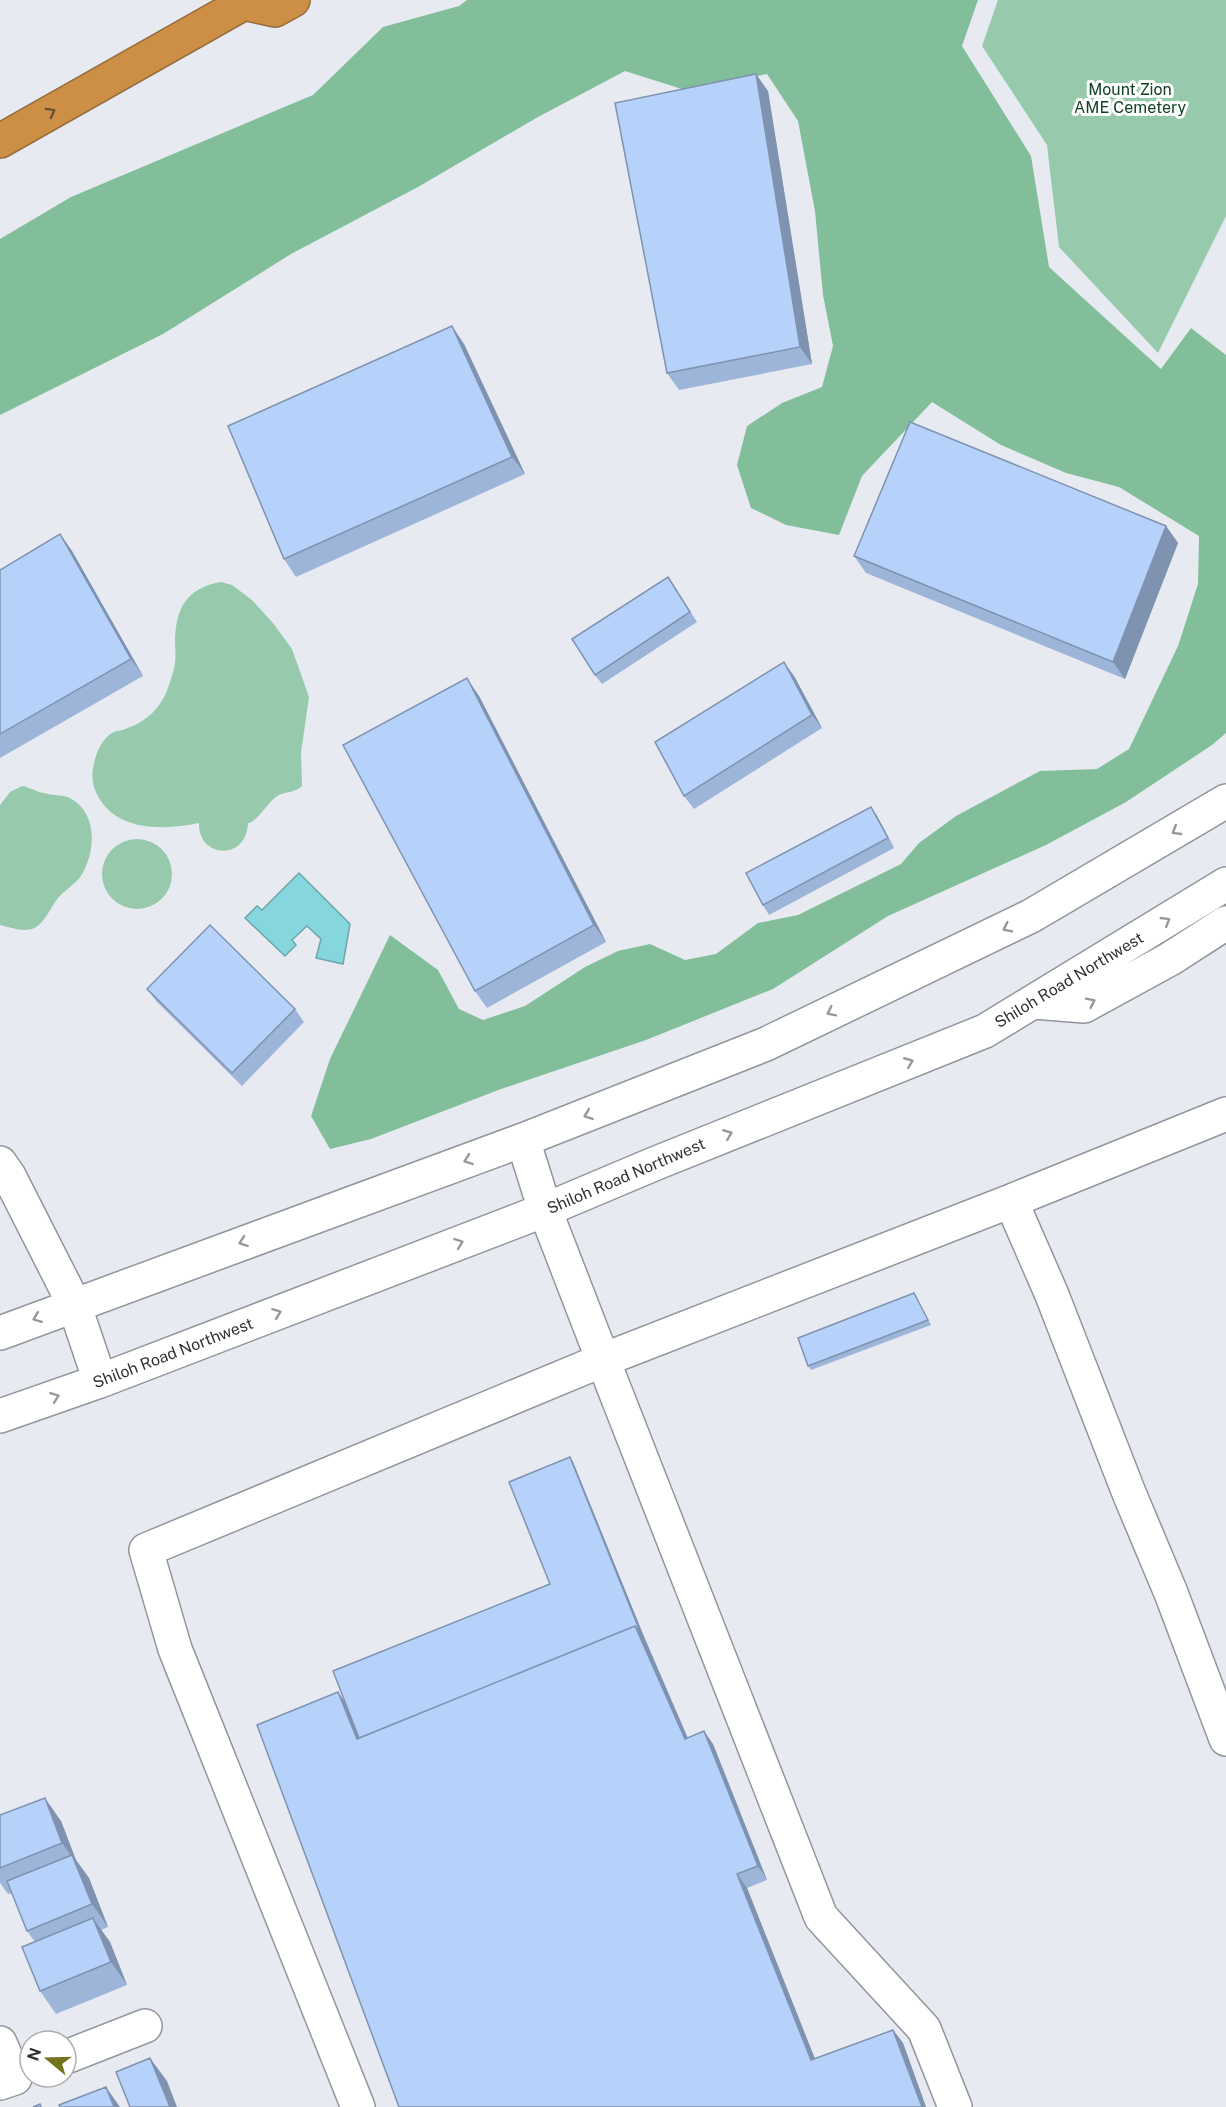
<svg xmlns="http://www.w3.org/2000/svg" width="1226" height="2107" font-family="'Public Sans',sans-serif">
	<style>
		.green { fill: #97caac }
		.forest { fill: #83be9b }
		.water { fill: #86d7dd; stroke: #6ca6aa; stroke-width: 1.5 }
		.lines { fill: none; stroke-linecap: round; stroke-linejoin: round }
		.minor-casing { stroke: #92969c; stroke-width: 36 }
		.highway-casing { stroke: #966e3f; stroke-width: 36 }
		.minor { stroke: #fff; stroke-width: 33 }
		.highway { stroke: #cd8f45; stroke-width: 33 }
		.wall { fill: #9db5d8 }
		.shaded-wall { fill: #7f93b0 }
		.building { fill: #b6d2fb; stroke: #7f93b0; stroke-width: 1.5 }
		.oneway { stroke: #67533a }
		.oneway2 { stroke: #98989a }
		.labels { text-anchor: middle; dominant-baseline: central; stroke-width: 6; stroke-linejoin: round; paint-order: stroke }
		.park-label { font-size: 16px; fill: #13422a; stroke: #fff }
		.street-label { font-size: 16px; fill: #303234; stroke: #fff }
	</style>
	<rect width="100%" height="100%" fill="#e7ebf1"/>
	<!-- green -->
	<path class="green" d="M 998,0 L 1226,0 L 1226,216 L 1158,353 L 1059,247 L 1047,145 L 982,46 Z
		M 221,582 L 232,585 L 252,600 L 273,623 L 292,649 L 309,697 L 301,753 L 302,786 C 295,793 287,791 279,795 C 267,802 262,816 250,823 L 248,823 C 247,861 198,859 199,823 C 165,830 119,832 99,798 C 92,787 91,776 94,763 C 96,753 101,742 109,735 C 113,731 120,731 125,729 C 147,722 162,707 169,685 C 171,678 174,671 175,663 C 176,656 175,648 175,640 C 176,607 187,588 221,582 Z
		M 22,786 C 30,787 36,792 44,793 C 53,796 62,794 70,798 C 98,813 96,852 81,876 C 75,884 65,890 58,898 C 50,908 44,925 32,929 C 22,932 9,927 0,925 L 0,805 L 10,792 Z
		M102 874a35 35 0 1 1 70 0a35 35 0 1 1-70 0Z"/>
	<!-- forest -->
	<path class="forest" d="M 467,0 L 978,0 L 962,46 L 1031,156 L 1049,267 L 1161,369 L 1191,328 L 1226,355 L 1226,733 L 1212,745 L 1126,802 L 1046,845 L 888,916 L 773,989 L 646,1040 L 501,1089 L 371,1139 L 330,1149 L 311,1116 L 330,1059 L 390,935 L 438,970 L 459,1009 L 483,1020 L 525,1006 L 585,967 L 618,951 L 650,944 L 685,960 L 716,954 L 758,923 L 798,915 L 901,864 L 919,843 L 956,816 L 1040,771 L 1097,769 L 1129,749 L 1178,646 L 1198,584 L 1199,536 L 1119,487 L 1066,473 L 1001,445 L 932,402 L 862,476 L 839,535 L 786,525 L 751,508 L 737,465 L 747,426 L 782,403 L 822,387 L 833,346 L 823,295 L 815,211 L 798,121 L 767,74 L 688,91 L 625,71 L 538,117 L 418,187 L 291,254 L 163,334 L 0,415 L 0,239 L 71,197 L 313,95 L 383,27 L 459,6 Z"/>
	<!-- water -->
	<path class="water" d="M 299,873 L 350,924 L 343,964 L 316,958 L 321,939 L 307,926 L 292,940 L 296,945 L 285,956 L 245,918 L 257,906 L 262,910 Z"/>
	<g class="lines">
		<defs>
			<path id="minor" d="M 1034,1002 L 1084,1006 L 1170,959 L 1226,923
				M 523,1140 L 545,1210 L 603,1360 L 821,1917 L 924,2029 L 955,2107
				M 0,1163 L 9,1176 L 74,1304 L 100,1381
				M 1011,1201 L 1052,1295 L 1129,1493 L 1171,1593 L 1226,1739
				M 0,1333 L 523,1140 L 766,1044 L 1031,916 L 1226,801
				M 0,1416 L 100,1381 L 545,1210 L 654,1164 L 985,1031 L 1226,884
				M 0,2043 L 15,2078 L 0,2083
				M 66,2057 L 145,2026
				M 358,2107 L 175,1649 L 146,1550 L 603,1360 L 1011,1201 L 1226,1114"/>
			<path id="highway" d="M 244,3 L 275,10 L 293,0
				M 0,141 L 244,3 L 245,0"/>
		</defs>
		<!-- minor casing -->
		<use href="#minor" class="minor-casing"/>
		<!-- highway casing -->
		<use href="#highway" class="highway-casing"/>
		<!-- minor -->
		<use href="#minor" class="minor"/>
		<!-- highway -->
		<use href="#highway" class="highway"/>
	</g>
	<!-- wall -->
	<path class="wall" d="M 768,91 L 812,364 L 679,390 L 667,373 Z
		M 464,344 L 525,474 L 296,577 L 284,559 Z
		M 1166,526 L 1178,543 L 1125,679 L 866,573 L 854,556 Z
		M 60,534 L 72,551 L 143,676 L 0,758 L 0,570 Z
		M 674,586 L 697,622 L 602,684 L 595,675 Z
		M 794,676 L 822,728 L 694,809 L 684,796 Z
		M 479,696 L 606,942 L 487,1008 L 475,991 Z
		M 871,807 L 877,816 L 894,848 L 769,915 L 763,905 Z
		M 147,989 L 295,1009 L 304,1022 L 242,1086 L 157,1002 Z
		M 914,1293 L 931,1325 L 811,1370 L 808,1366 Z
		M 570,1457 L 573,1462 L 645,1639 L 688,1738 L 713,1744 L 767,1880 L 747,1888 L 815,2059 L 893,2030 L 903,2043 L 926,2107 L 399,2107 L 345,1701 L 550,1584 Z
		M 0,1815 L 61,1821 L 76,1860 L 89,1878 L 108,1927 L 101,1930 L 110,1942 L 127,1985 L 56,2014 L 40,1991 L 35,1942 L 27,1931 L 12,1893 L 8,1894 L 0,1883 Z"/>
	<!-- shaded-wall -->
	<path class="shaded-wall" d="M 756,74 L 768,91 L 812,364 L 800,347 Z
		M 452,326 L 464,344 L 525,474 L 512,457 Z
		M 1166,526 L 1178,543 L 1125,679 L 1113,662 Z
		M 60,534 L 72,551 L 143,676 L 131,659 Z
		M 784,662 L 794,676 L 822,728 L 812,715 Z
		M 467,678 L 479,696 L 606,942 L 594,925 Z
		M 871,807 L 877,816 L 894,848 L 888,838 Z
		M 570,1457 L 573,1462 L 645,1639 L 694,1753 L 685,1739 L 635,1626 Z
		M 338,1692 L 348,1706 L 364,1747 L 357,1739 Z
		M 704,1731 L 713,1744 L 767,1880 L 758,1866 Z
		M 45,1798 L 61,1821 L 76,1860 L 89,1878 L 108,1927 L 92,1904 L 74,1860 L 62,1843 Z
		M 737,1874 L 747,1888 L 821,2074 L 811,2060 Z
		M 93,1918 L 110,1942 L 127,1985 L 111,1962 Z
		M 893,2030 L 903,2043 L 926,2107 L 922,2107 Z
		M 150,2058 L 167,2081 L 177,2107 L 170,2107 Z
		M 106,2087 L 120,2107 L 114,2107 Z"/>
	<!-- building -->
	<path class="building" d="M 756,74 L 800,347 L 667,373 L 615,103 Z
		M 452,326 L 512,457 L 284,559 L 228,426 Z
		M 910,422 L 1166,526 L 1113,662 L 854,556 Z
		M 60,534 L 131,659 L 0,734 L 0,570 Z
		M 668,577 L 690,612 L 595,675 L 572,639 Z
		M 784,662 L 812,715 L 684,796 L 655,742 Z
		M 467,678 L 594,925 L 475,991 L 343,745 Z
		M 871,807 L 888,838 L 763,905 L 746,873 Z
		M 210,925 L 295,1009 L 232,1073 L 147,989 Z
		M 914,1293 L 928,1320 L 808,1366 L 798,1338 Z
		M 570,1457 L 641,1634 L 635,1626 L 359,1738 L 333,1671 L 550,1584 L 509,1482 Z
		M 635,1626 L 685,1739 L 704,1731 L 758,1866 L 737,1874 L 811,2060 L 893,2030 L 922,2107 L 399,2107 L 257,1725 L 338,1692 L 357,1739 Z
		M 45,1798 L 62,1843 L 0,1868 L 0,1815 Z
		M 72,1855 L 92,1904 L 27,1931 L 7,1881 Z
		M 93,1918 L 111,1962 L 40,1991 L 22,1947 Z
		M 150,2058 L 170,2107 L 130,2107 L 116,2072 Z
		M 106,2087 L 114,2107 L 60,2107 L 59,2105 Z
		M 40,2104 L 41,2107 L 33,2107 Z"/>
	<!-- one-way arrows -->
	<defs><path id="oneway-chevron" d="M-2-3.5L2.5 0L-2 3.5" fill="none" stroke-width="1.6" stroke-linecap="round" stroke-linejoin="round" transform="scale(1.5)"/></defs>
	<use class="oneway" href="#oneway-chevron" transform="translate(51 112) rotate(-29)"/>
	<g class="oneway2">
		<use href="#oneway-chevron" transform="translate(1176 831) rotate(149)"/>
		<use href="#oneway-chevron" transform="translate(1166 921) rotate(-31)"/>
		<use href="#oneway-chevron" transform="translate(1007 928) rotate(154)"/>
		<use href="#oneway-chevron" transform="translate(1091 1002) rotate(-26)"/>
		<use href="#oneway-chevron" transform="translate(831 1012) rotate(154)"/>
		<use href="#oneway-chevron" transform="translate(909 1062) rotate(-22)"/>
		<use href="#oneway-chevron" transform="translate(588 1115) rotate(159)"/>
		<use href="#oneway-chevron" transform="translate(728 1134) rotate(-22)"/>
		<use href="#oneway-chevron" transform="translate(468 1160) rotate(160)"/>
		<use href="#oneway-chevron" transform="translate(243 1242) rotate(160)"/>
		<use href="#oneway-chevron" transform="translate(459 1243) rotate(-21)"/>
		<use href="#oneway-chevron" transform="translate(277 1313) rotate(-21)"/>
		<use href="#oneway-chevron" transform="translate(37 1318) rotate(159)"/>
		<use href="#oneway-chevron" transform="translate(55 1397) rotate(-20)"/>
	</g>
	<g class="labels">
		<!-- park labels -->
		<g class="park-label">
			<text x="1130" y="89">Mount Zion<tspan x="1130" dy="18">AME Cemetery</tspan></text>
		</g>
		<!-- street labels -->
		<g class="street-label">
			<text transform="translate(1069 980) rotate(-31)">Shiloh Road Northwest</text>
			<text transform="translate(626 1176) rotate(-23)">Shiloh Road Northwest</text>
			<text transform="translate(173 1353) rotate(-21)">Shiloh Road Northwest</text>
		</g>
	</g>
	<!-- north arrow -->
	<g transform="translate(48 2059) rotate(289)"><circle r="28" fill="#ffffff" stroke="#acadae" stroke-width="1.5"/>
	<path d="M0-4.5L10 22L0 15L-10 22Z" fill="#73741b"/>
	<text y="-9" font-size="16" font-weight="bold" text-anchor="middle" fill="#303234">N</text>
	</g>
</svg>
